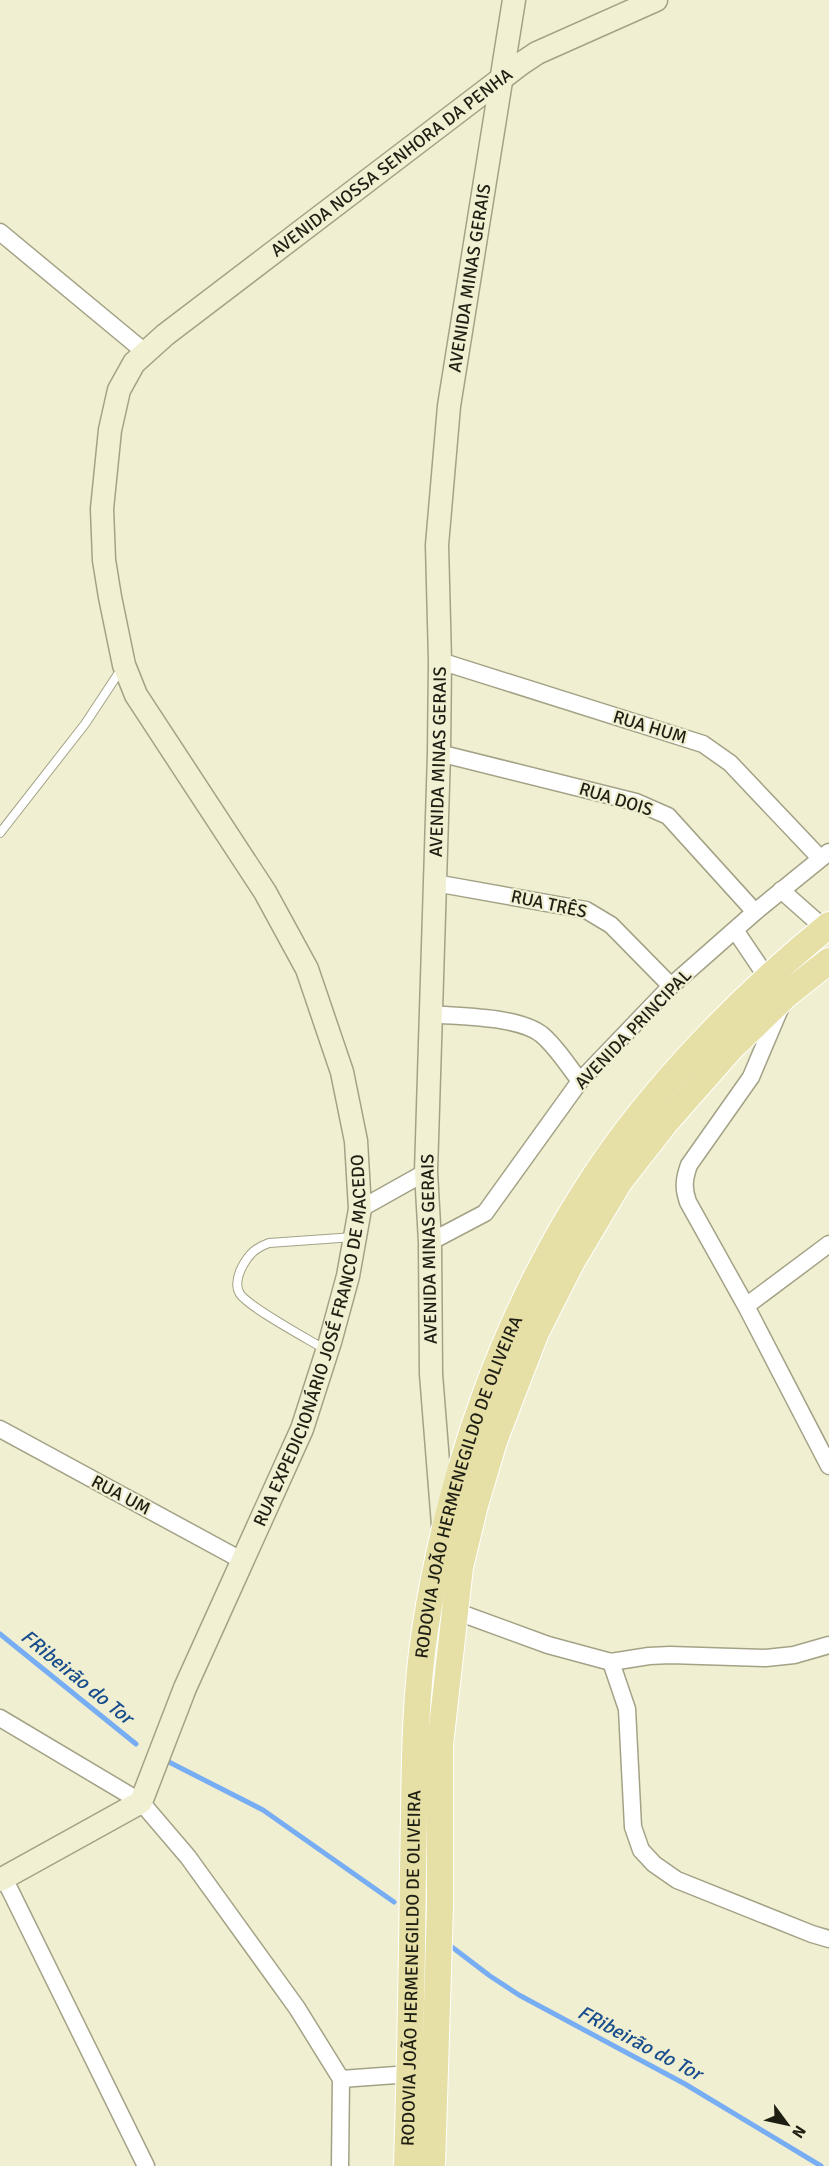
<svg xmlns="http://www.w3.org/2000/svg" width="829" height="2166" font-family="Signika,sans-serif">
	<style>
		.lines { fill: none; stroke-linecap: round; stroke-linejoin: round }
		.stream { stroke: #77adf3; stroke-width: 5 }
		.lane-casing { stroke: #a4a286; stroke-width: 10 }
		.street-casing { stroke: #a4a286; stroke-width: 19 }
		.secondary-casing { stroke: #a4a286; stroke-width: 25 }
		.primary-casing { stroke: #fff; stroke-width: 28 }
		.lane { stroke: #fff; stroke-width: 8 }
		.street { stroke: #fff; stroke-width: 16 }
		.secondary { stroke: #f2f0d3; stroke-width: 22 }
		.primary { stroke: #e6e0a7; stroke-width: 26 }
		.labels { text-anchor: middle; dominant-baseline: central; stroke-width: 4.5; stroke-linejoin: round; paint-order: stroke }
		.street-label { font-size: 18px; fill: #1f1e13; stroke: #f1efd1 }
		.water-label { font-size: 20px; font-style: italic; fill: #184d8c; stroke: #f1efd1 }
	</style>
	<rect width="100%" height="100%" fill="#f1efd1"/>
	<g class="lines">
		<!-- stream -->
		<path class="stream" d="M 0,1634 L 136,1744
			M 165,1760 L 263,1810 L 394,1902
			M 448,1944 L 490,1976 L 519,1995 L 685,2084 L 821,2166"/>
		<defs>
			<path id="lane" d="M 0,833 L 85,724 L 122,668
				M 326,1350 C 308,1339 250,1308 240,1294 C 235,1286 238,1275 242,1267 C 249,1254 255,1248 269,1243 L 354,1237"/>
			<path id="street" d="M 0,232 L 146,353
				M 440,661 L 703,744 L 730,763 L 820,858
				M 439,753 L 636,802 L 668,816 L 755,912
				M 435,883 L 586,910 L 611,925 L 671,986
				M 781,890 L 825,929
				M 735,930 L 768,979
				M 782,1004 L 751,1077 L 689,1165 C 684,1179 683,1188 688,1202 L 746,1306 L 829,1466
				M 430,1014 C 460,1017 517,1016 541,1034 C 556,1046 568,1066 580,1081
				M 360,1209 L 426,1172
				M 430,1242 L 485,1213 L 580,1081 L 671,986 L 755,912 L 829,852
				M 746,1306 L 829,1244
				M 0,1429 L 243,1561
				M 455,1611 L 548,1645 L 611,1662 L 649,1656 L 670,1655 L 766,1658 L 794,1655 L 829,1645
				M 611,1662 L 627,1709 L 633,1827 L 641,1850 L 654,1864 L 677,1880 L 812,1934 L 829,1939
				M 0,1718 L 141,1802 L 188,1857 L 297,2008 L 341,2079 L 340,2166
				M 4,1878 L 146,2166
				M 341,2079 L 410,2074"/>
			<g id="secondary">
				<path id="s1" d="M 443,1525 L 431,1374 L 430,1242 L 426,1172 L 439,753 L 440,661 L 437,545 L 449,406 L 514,0"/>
				<path id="s2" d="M 0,1880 L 141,1802 L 185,1688 L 302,1429 L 330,1342 L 348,1276 L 360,1209 L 356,1141 L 342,1072 L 307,969 L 265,892 L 136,695 L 124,665 L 110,597 L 104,560 L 102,509 L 110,430 L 119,390 L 134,363 L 165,335 L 522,63 L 537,53 L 656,0"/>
			</g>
			<g id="primary">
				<path id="s3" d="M 407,2166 C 410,2067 412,1969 413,1870 C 415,1791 413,1709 425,1630 C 450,1469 505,1312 595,1176 C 654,1086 745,993 829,925"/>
				<path d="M 432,2166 L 440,1906 L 440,1745 L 460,1567 L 475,1505 L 494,1441 L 536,1332 L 572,1261 L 619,1182 L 665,1123 L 731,1048 L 786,995 L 829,961"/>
			</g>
		</defs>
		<!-- lane casing -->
		<use href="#lane" class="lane-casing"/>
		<!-- street casing -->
		<use href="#street" class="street-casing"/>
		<!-- secondary casing -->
		<use href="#secondary" class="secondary-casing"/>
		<!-- primary casing -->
		<use href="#primary" class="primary-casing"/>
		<!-- lane -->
		<use href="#lane" class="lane"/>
		<!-- street -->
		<use href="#street" class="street"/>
		<!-- secondary -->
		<use href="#secondary" class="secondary"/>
		<!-- primary -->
		<use href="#primary" class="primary"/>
	</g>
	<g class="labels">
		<!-- street labels -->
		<g class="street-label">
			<text stroke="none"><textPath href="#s2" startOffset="2034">AVENIDA NOSSA SENHORA DA PENHA</textPath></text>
			<text stroke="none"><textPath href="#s1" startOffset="1250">AVENIDA MINAS GERAIS</textPath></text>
			<text transform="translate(650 727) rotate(17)">RUA HUM</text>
			<text stroke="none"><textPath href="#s1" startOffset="764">AVENIDA MINAS GERAIS</textPath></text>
			<text transform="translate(616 799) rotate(17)">RUA DOIS</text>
			<text transform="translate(549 904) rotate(12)">RUA TRÊS</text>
			<text transform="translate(633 1029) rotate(-46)">AVENIDA PRINCIPAL</text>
			<text transform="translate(429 1249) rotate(-91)">AVENIDA MINAS GERAIS</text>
			<text stroke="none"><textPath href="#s2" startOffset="656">RUA EXPEDICIONÁRIO JOSÉ FRANCO DE MACEDO</textPath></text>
			<text stroke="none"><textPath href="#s3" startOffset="686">RODOVIA JOÃO HERMENEGILDO DE OLIVEIRA</textPath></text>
			<text transform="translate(121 1495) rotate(28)">RUA UM</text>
			<text stroke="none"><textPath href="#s3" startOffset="198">RODOVIA JOÃO HERMENEGILDO DE OLIVEIRA</textPath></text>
		</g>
		<!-- water labels -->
		<g class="water-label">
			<text transform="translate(77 1677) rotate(39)">FRibeirão do Tor</text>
			<text transform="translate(640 2043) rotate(28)">FRibeirão do Tor</text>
		</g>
	</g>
	<!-- north arrow -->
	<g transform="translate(787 2124) rotate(123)" stroke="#f1efd1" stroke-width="4.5" paint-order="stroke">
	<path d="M0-4.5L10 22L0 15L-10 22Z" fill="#1f1e13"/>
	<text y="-9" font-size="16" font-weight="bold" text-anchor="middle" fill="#1f1e13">N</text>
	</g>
</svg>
